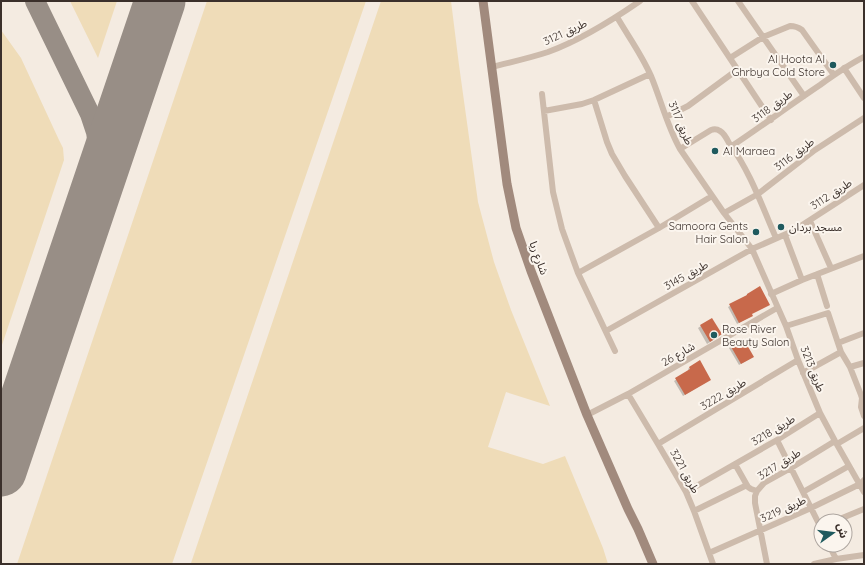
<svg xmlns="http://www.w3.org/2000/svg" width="865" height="565" font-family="Quicksand,'Noto Sans Arabic',sans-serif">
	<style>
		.sand { fill: #efdcb8 }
		.shadow { fill: #0003 }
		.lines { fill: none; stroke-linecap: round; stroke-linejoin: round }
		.taxiway { stroke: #988e86; stroke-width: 20 }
		.runway { stroke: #988e86; stroke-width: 51 }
		.building { fill: #c8694b }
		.street { stroke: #cdbbac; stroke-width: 6 }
		.secondary { stroke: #a18a7d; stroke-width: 9 }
		.poi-dot { fill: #1f5a5e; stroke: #fbf5ee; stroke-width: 1.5 }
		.labels { text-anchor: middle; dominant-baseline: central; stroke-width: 4; stroke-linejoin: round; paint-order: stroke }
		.street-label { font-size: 11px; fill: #3b302b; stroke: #fbf5ee }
		.poi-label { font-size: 11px; fill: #3b302b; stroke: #fbf5ee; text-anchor: start }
	</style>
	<rect width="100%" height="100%" fill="#f4ebe1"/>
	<!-- sand -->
	<path class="sand" d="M 70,1 L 117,1 L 98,58 Z
		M 207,1 L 366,1 L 172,564 L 17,564 Z
		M 381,1 L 451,1 L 459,65 L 478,202 L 494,262 L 511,310 L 550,406 L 506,392 L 488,447 L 543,464 L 565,456 L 603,548 L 608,564 L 195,564 L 191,563 Z
		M 1,30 L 21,58 L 59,140 L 63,148 L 64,160 L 1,348 Z"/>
	<!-- shadow -->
	<path class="shadow" d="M 747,294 L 750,317 L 737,324 L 728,307 L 746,296 Z
		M 701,326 L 721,334 L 718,337 L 707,344 L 698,328 Z
		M 742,339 L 751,358 L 739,365 L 729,348 Z
		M 689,368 L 708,381 L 683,396 L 674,381 L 689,371 L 688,369 Z"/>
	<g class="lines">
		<!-- taxiway -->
		<path class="taxiway" d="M 35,1 L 90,114 C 92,120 94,126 96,132 C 100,151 98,169 97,187"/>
		<!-- runway -->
		<path class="runway" d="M 1,471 L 160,1"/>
	</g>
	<!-- building -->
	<path class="building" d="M 760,286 L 770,305 L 752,314 L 753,316 L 739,323 L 729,304 L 747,295 L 747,294 Z
		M 712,318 L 722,334 L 710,342 L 700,325 Z
		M 743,338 L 754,357 L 741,364 L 730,345 Z
		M 700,360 L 711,380 L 685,395 L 675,378 L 690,369 L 689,367 Z"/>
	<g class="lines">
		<!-- street -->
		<path class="street" d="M 692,1 L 771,120
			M 738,1 L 804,96
			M 617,17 C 628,36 642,55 651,76 C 661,100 667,126 680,149 L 724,213 L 752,249 L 786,326 L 798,360 L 820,413 L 835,441 L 864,492
			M 730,58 L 763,37 L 790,26 C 795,26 798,27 802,30 L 834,75
			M 492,67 C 511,62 530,58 548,52 C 581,40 611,21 640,1
			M 844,68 L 864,98
			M 542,94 L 553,192 L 562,229 L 578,273 L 615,351
			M 594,100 L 607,142 L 612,154 L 625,176 L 659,228
			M 544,111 L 582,104 L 594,100 L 650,74
			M 666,117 L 688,106 L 737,70
			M 732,146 C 762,126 790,105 820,85 C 834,75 848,65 864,57
			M 680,149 L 711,130 C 714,129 717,129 720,131 C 724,133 727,139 729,143 C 750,171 762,206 776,238
			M 724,213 L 758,194 L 815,150 L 864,118
			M 810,221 L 831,268
			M 785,235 L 802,280
			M 578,273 L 659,228 L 712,196
			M 817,274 L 827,306
			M 771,294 L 802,280 L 864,256
			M 786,326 L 828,313 L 841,352 L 850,367 L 861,395 L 862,398 L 861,407 L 864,416
			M 606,331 L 752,249 L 793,231 L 864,185
			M 838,343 L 864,333
			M 850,367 L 864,363
			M 803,373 L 841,352
			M 628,394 L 658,444 L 686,492 L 694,511 L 713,564
			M 587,415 L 628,394 L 777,308
			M 777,440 L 821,528
			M 658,444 L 798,360
			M 837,444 L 864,428
			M 735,464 L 748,487 L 751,489 L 757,491
			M 686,492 L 777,440 L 820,413
			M 803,492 L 849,466
			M 694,511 L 747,485
			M 835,521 L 864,509
			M 829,545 L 836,559
			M 709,553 L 811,508 L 860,484 L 864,480
			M 767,564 L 755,503 L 755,496 L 757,491 L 764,483 L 791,468 L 835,441
			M 814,564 L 836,559 L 864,555"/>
		<!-- secondary -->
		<path class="secondary" d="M 483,1 L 507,184 L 516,228 L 531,271 L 587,415 L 628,509 L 638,529 L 653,564"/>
	</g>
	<!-- markers -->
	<g class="poi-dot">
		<circle cx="833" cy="65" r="4"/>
		<circle cx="715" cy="151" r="4"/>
		<circle cx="781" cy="227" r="4"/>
		<circle cx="756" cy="232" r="4"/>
		<circle cx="714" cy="335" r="4"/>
	</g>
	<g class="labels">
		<!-- street labels -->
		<g class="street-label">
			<text transform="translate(565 32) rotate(-25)">طريق 3121</text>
			<text transform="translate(772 106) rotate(-36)">طريق 3118</text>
			<text transform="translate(681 123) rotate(67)">طريق 3117</text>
			<text transform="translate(794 154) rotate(-37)">طريق 3116</text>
			<text transform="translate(831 194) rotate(-33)">طريق 3112</text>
			<text transform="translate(539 258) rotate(70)">شارع ريا</text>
			<text transform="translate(686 275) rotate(-29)">طريق 3145</text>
			<text transform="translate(678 354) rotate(-30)">شارع 26</text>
			<text transform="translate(813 369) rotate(68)">طريق 3213</text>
			<text transform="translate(723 394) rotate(-31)">طريق 3222</text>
			<text transform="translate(773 430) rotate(-31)">طريق 3218</text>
			<text transform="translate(779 464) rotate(-32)">طريق 3217</text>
			<text transform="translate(685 471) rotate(61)">طريق 3221</text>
			<text transform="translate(783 509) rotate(-24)">طريق 3219</text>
		</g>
		<!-- poi labels -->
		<g class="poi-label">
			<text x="825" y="59" text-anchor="end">Al Hoota Al<tspan x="825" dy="13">Ghrbya Cold Store</tspan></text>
			<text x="723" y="151">Al Maraea</text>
			<text x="748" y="226" text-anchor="end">Samoora Gents<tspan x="748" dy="13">Hair Salon</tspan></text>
			<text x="789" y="227">مسجد بردان</text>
			<text x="722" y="329">Rose River<tspan x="722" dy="13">Beauty Salon</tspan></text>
		</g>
	</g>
	<!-- border -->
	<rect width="865" height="565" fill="none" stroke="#3b302b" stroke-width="4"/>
	<!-- north arrow -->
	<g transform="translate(833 533) rotate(76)"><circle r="19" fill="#fbf5ee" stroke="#aea6a0"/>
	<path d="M0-3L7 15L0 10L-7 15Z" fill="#1f5a5e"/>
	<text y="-6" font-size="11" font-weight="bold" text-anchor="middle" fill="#3b302b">ش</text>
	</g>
</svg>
